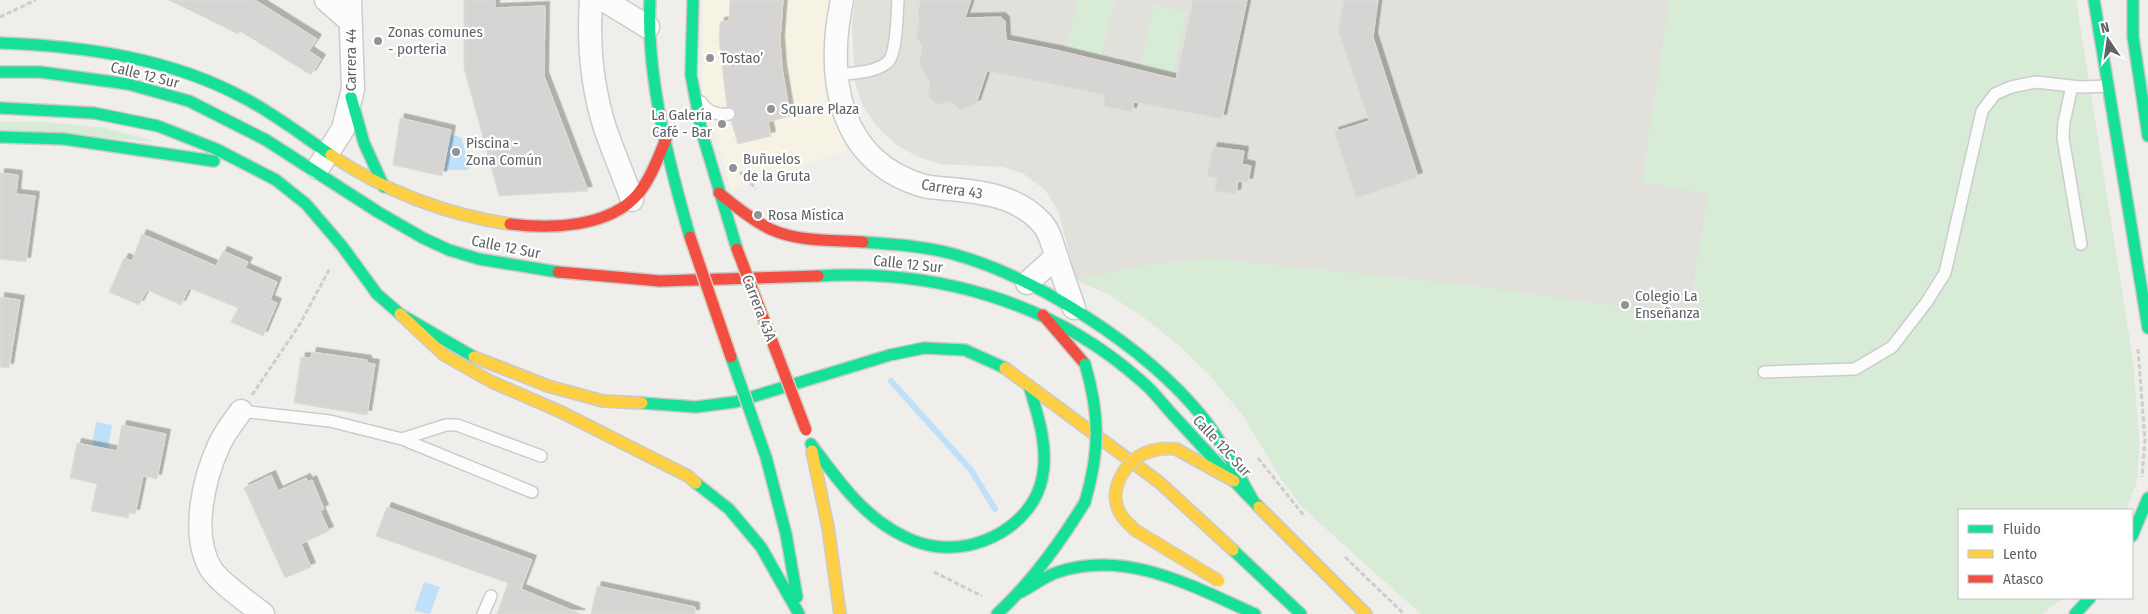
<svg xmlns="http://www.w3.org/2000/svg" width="2148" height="614" font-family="'Fira Sans Condensed',sans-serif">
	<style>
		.commercial { fill: #f7f3e4 }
		.education { fill: #e2e0da }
		.green { fill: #d8ebd6 }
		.water { fill: #bfe0f9 }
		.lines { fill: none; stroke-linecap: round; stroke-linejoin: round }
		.stream { stroke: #bfe0f9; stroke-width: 6 }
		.building { fill: #d6d5d3; stroke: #deddd9; filter: url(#shadow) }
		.lane-casing { stroke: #cbcccc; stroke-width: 14 }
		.street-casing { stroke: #cbcccc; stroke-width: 25 }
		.fast-casing { stroke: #cacacb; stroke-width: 14 }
		.slow-casing { stroke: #cacacb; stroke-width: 14 }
		.jam-casing { stroke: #cacacb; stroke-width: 14 }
		.path { stroke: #cacfcc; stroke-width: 3; stroke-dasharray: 5 2.5; stroke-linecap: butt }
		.lane { stroke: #fdfcfc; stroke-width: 11 }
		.street { stroke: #fdfcfc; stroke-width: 22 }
		.fast { stroke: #16e098; stroke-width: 11 }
		.slow { stroke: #ffcf43; stroke-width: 11 }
		.jam { stroke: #f24e42; stroke-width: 11 }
		.fast-bridge-casing { stroke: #d7ceb8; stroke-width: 14; stroke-linecap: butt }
		.slow-bridge-casing { stroke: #d7ceb8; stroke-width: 14; stroke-linecap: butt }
		.jam-bridge-casing { stroke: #d7ceb8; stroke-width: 14; stroke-linecap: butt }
		.fast-bridge { stroke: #16e098; stroke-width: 11 }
		.slow-bridge { stroke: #ffcf43; stroke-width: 11 }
		.jam-bridge { stroke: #f24e42; stroke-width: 11 }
		.poi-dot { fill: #919496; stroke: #fff; stroke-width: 2 }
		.labels { text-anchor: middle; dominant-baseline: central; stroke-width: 4.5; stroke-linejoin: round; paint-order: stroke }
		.poi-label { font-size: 15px; fill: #5f6368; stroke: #fff; text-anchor: start }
		.street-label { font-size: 15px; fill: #5f6368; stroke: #fff }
	</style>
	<defs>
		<filter id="shadow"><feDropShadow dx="4.5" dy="-4.5" stdDeviation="0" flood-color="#0004"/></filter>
	</defs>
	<rect width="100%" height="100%" fill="#efeeea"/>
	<!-- commercial -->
	<path class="commercial" d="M 702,0 L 830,0 L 827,23 L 839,124 L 847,150 L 731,190 L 703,93 Z"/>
	<!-- education -->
	<path class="education" d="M 855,0 L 2076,0 L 2133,362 L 2139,442 L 2137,481 L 2126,510 L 1959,510 L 1959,598 L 2062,598 L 2042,614 L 1421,614 L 1302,507 L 1282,480 L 1244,417 L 1209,374 L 1180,346 L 1145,318 L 1110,295 L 1076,280 L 1059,213 L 1045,190 L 1024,174 L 1003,167 L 940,164 L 918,157 L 898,146 L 878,128 L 863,106 L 855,83 L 852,25 Z"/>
	<!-- green -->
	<path class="green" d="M 1078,0 L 1115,0 L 1101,56 L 1067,49 Z
		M 1669,0 L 2076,0 L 2133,362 L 2139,442 L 2137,481 L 2126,510 L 1959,510 L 1959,598 L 2062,598 L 2042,614 L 1421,614 L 1302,507 L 1282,480 L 1244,417 L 1209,374 L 1180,346 L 1145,318 L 1110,295 L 1076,280 L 1145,265 L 1207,258 L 1463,284 L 1688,316 L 1708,194 L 1642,182 Z
		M 1154,5 L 1187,12 L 1173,74 L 1140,67 Z
		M 0,122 L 45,122 L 106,128 L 157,142 L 0,130 Z"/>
	<!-- water -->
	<path class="water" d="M 450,135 L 461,137 L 470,167 L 468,170 L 443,170 Z
		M 96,422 L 112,425 L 108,448 L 92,445 Z
		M 424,582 L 440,587 L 430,614 L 414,611 Z"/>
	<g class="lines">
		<!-- stream -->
		<path class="stream" d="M 891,381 L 971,470 L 995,509"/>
	</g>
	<!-- building -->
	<path class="building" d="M 169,0 L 255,0 L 317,39 L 309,51 L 321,59 L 311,75 L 240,31 L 238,34 Z
		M 464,0 L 495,0 L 495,8 L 545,6 L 544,76 L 588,191 L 499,196 L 464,68 Z
		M 730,0 L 783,0 L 780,40 L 782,68 L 790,116 L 768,122 L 771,136 L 738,144 L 731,121 L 735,118 L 736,113 L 733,108 L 727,107 L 719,39 L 720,22 L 729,21 Z
		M 921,0 L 971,0 L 965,18 L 1001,17 L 1005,21 L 1006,40 L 1056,50 L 1176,79 L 1193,0 L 1247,0 L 1222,119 L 1134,102 L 1132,112 L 1103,106 L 1105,95 L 987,71 L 976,104 L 960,110 L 951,101 L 938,105 L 928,96 L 930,83 L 919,63 L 922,47 L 916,35 L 919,23 L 918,10 Z
		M 1344,0 L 1378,0 L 1373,37 L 1418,177 L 1356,198 L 1334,132 L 1369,121 L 1338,30 Z
		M 400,118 L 451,130 L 442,176 L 393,165 Z
		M 1213,147 L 1244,151 L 1242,164 L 1251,166 L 1248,183 L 1238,181 L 1236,194 L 1214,191 L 1217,178 L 1207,176 Z
		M 0,173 L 18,175 L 16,194 L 35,196 L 26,262 L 0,259 Z
		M 142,234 L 216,266 L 223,251 L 248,262 L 245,268 L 277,282 L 270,300 L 277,303 L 263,336 L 231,322 L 238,308 L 189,288 L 181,305 L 147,290 L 139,305 L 109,292 L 124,258 L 132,261 Z
		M 0,297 L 20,300 L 9,368 L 0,367 Z
		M 312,352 L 367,360 L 367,363 L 375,364 L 367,415 L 294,403 L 301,357 L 311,358 Z
		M 122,425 L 166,434 L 157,479 L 143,476 L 135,514 L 129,513 L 128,518 L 91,511 L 97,484 L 70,478 L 77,443 L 117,451 Z
		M 271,475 L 278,491 L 306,478 L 308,482 L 312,480 L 324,509 L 320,511 L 329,531 L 301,544 L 311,567 L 285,578 L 244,488 Z
		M 387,507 L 532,560 L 521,589 L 581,614 L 497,614 L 508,583 L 376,536 Z
		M 597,586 L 695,607 L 695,614 L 591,614 Z"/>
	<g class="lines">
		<defs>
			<path id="lane" d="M 835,75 C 851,73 876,73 888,62 C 897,53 897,13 898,0
				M 2072,86 L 2064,122 L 2063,138 L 2081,244
				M 701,102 C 709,113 717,115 729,114
				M 1764,372 L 1855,369 L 1892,347 L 1926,303 L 1945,273 L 1982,111 L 1995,94 L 2011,87 L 2036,82 L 2080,87 L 2108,86
				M 241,411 L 330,421 L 402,439 L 532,492
				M 402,439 L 446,425 L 457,425 L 541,456
				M 483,614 L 491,596"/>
			<path id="street" d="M 326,0 L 350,21
				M 591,0 C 588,43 592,87 605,128 C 613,152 624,176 632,200
				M 604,0 L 648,27
				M 842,0 C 826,76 837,161 924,186 C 932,188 941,188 950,189 C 982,192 1016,196 1040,221 C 1051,232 1052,245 1057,258 C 1062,275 1069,292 1074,308
				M 318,168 L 343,129 L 353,89 L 350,0
				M 1027,283 L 1056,257
				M 241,411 C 234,421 225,432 220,443 C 204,477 190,534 211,569 C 219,582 250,604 263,614"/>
			<path id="fast" d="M 650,0 C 646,76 669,164 690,237
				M 693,0 L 691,75 L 702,133 L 737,249
				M 2094,0 L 2148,328
				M 2133,0 L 2133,37 L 2148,136
				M 0,43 C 84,46 171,58 246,99 C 276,115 303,136 331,155
				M 0,72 L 40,72 L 128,84 L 189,101 L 266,140 L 378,212 L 423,238 L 449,250 L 479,259 L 558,272
				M 351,97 L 364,143 L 384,187
				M 0,108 L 94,113 L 158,126 L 216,149 L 276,180 L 306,204 L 342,246 L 377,294 L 400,314 L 474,357
				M 0,137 L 64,139 L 214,161
				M 863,242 C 892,244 924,246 953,254 C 1037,277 1145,347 1201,415 C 1222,441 1237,473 1254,502
				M 818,276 C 935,269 1050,301 1139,379 C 1152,389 1162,403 1173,415 C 1201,445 1229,477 1259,507
				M 642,403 L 696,407 L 735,402 L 890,355 L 924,348 L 965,350 L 1005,368
				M 811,444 C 835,476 859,511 894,531 C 906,538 919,544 933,546 C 978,554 1032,525 1042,479 C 1049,448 1038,415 1029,386
				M 766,457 L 786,534 L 797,597
				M 696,483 L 729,509 L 761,547 L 799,614
				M 2132,536 L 2148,498
				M 1233,550 L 1301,614
				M 1021,592 C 1033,586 1045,576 1058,572 C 1127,549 1194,587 1255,614
				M 997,614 C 1033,581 1060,543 1085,502
				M 2075,614 L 2090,598"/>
			<path id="slow" d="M 331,155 C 384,191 447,215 510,224
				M 400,314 L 444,355 L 492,382 L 561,412 L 688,476 L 696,483
				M 474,357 L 548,386 L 603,401 L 642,403
				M 1005,368 L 1159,482 L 1233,550
				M 1176,449 L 1234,481
				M 812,451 L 828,527 L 840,614
				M 1259,507 L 1366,614"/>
			<path id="jam" d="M 719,193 C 735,206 752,220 770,229 C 798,242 832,240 863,242
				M 510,224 C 550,229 609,228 638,194 C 651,178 658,158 666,139
				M 558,272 L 660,281 L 818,276
				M 1043,315 L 1085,364"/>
		</defs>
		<!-- lane casing -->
		<use href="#lane" class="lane-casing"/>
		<!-- street casing -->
		<use href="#street" class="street-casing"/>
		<!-- fast casing -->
		<use href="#fast" class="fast-casing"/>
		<!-- slow casing -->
		<use href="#slow" class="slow-casing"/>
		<!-- jam casing -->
		<use href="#jam" class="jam-casing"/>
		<!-- path -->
		<path class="path" d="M 0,17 L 36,0
			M 740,172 L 756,189
			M 2138,349 L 2145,440 L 2142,477
			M 252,395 L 300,324 L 330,268
			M 1258,458 L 1305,517
			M 1345,557 L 1404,614
			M 934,572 L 982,596"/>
		<!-- lane -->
		<use href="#lane" class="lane"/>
		<!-- street -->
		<use href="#street" class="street"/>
		<!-- fast -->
		<use href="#fast" class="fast"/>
		<!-- slow -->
		<use href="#slow" class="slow"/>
		<!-- jam -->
		<use href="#jam" class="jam"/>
		<defs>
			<path id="fast-bridge" d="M 731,357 L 766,457
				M 1085,364 C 1100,415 1100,451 1085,502"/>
			<path id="slow-bridge" d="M 1176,449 C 1167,448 1157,449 1148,452 C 1127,459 1109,487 1118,509 C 1121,518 1129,524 1135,530 L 1219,581"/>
			<path id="jam-bridge" d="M 690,237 L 731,357
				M 737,249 L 806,430"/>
		</defs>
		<!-- fast-bridge casing -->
		<use href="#fast-bridge" class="fast-bridge-casing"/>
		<!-- slow-bridge casing -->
		<use href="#slow-bridge" class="slow-bridge-casing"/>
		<!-- jam-bridge casing -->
		<use href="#jam-bridge" class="jam-bridge-casing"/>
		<!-- fast-bridge -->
		<use href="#fast-bridge" class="fast-bridge"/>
		<!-- slow-bridge -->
		<use href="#slow-bridge" class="slow-bridge"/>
		<!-- jam-bridge -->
		<use href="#jam-bridge" class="jam-bridge"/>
	</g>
	<!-- markers -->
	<g class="poi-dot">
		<circle cx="378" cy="41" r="5"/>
		<circle cx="710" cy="58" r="5"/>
		<circle cx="771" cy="109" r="5"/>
		<circle cx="722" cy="124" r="5"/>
		<circle cx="456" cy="152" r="5"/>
		<circle cx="733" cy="168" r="5"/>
		<circle cx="758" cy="215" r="5"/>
		<circle cx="1625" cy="305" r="5"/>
	</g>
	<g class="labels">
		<!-- poi labels -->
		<g class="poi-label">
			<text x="388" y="32">Zonas comunes<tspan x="388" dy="17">- porteria</tspan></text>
			<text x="720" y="58">Tostao’</text>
			<text x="781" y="109">Square Plaza</text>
			<text x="712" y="115" text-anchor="end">La Galería<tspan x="712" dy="17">Café - Bar</tspan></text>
			<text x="466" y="143">Piscina -<tspan x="466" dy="17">Zona Común</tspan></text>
			<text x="743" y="159">Buñuelos<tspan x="743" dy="17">de la Gruta</tspan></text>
			<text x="768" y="215">Rosa Mística</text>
			<text x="1635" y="296">Colegio La<tspan x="1635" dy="17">Enseñanza</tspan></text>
		</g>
		<!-- street labels -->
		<g class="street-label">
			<text transform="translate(351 60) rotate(-90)">Carrera 44</text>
			<text transform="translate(145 75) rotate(14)">Calle 12 Sur</text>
			<text transform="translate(952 189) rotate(9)">Carrera 43</text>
			<text transform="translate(506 247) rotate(11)">Calle 12 Sur</text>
			<text transform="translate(908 264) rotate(6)">Calle 12 Sur</text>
			<text transform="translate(759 308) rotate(69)">Carrera 43A</text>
			<text transform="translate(1222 446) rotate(47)">Calle 12C Sur</text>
		</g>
	</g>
	<!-- legend -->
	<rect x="1958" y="509" width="175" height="90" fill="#ffffff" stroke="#bfc1c3"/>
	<rect x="1968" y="525" width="25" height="8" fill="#16e098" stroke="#bfc1c3"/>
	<text x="2003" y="534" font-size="15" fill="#5f6368">Fluido</text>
	<rect x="1968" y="550" width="25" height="8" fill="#ffcf43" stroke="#bfc1c3"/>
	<text x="2003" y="559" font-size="15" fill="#5f6368">Lento</text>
	<rect x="1968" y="575" width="25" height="8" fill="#f24e42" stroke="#bfc1c3"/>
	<text x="2003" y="584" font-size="15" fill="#5f6368">Atasco</text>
	<!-- north arrow -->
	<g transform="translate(2108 40) rotate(347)" stroke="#ffffff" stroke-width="4" paint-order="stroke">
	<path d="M0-4L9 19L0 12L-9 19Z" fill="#5f6368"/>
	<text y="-8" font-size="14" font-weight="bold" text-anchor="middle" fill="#5f6368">N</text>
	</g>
</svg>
